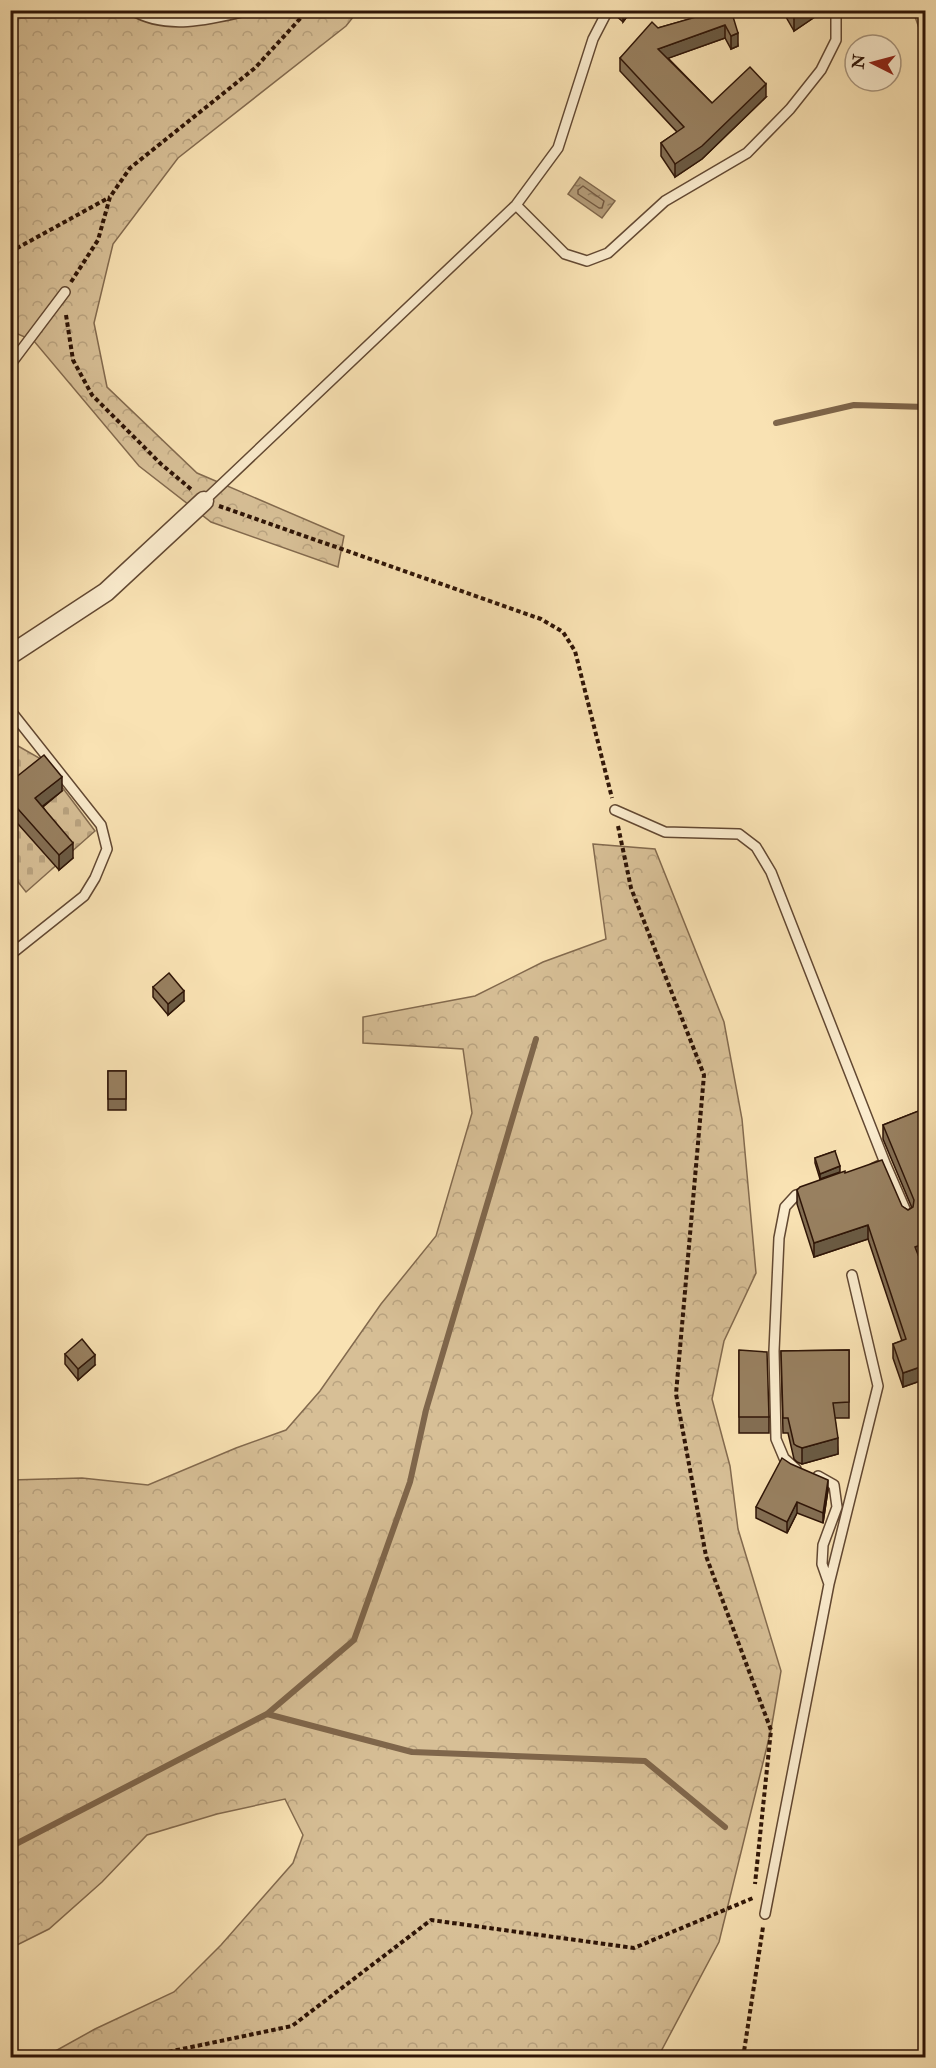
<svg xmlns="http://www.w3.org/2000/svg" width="936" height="2068" font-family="'IM FELL Double Pica',serif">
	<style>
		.forest { fill: url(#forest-crowns); stroke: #836a4e; stroke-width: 1.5 }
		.cemetery { fill: url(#cemetery-stones); stroke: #836a4e; stroke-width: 1.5 }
		.water { fill: url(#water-ripples); stroke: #7f664b; stroke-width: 1.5 }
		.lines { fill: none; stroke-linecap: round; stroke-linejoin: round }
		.shore { stroke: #725840; stroke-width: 1.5 }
		.stream { stroke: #7f664b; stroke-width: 6 }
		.service-casing { stroke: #624832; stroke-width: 12 }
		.minor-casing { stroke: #624832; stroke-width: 21 }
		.path { stroke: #2f1507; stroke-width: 4; stroke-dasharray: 4.5 3; stroke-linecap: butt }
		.service { stroke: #fbecce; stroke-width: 9 }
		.minor { stroke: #fbecce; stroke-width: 18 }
		.wall { fill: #836e53; stroke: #2f1507; stroke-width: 1.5 }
		.shaded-wall { fill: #6a5a43; stroke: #2f1507; stroke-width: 1.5 }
		.building { fill: #988060; stroke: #2f1507; stroke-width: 1.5 }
	</style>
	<defs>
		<pattern id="forest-crowns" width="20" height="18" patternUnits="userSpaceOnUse" patternTransform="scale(1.5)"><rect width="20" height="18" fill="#d7bf96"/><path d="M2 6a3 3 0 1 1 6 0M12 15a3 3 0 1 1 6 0" fill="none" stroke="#b9a380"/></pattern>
		<pattern id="cemetery-stones" width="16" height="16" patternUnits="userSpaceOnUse" patternTransform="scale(1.5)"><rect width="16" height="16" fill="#d7bf96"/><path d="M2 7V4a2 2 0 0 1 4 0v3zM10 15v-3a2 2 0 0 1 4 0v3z" fill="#b9a380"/></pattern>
		<pattern id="water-ripples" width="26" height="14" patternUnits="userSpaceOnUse" patternTransform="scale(1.5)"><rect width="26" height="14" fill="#b49c79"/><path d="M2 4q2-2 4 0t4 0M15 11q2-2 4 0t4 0" fill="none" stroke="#937e61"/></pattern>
	</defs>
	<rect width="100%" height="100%" fill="#f9e2b3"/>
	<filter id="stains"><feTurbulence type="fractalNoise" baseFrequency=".00333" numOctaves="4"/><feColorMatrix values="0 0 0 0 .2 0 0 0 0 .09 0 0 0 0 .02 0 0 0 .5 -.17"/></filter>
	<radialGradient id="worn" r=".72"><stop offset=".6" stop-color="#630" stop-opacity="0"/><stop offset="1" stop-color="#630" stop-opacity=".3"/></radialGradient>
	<!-- forest -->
	<path class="forest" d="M 11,11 L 358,11 L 346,26 L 178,158 L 113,244 L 94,323 L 107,387 L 197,473 L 344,536 L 338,567 L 211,522 L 139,466 L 34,341 L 11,331 Z
		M 913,11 L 925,11 L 925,45 Z
		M 593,844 L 655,849 L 724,1022 L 742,1119 L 756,1273 L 724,1341 L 712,1399 L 730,1466 L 738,1529 L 781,1671 L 771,1730 L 719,1942 L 658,2057 L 37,2057 L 50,2054 L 95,2029 L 174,1992 L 221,1945 L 293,1863 L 303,1835 L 285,1799 L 217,1814 L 147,1835 L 102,1882 L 49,1929 L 11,1948 L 11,1480 L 82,1478 L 148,1485 L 236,1448 L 286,1430 L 320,1391 L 381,1304 L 436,1236 L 472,1113 L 463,1049 L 363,1043 L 363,1017 L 475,996 L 543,962 L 606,939 Z"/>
	<!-- cemetery -->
	<path class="cemetery" d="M 11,742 L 41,759 L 95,831 L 26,892 L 11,873 Z"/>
	<!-- water -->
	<path class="water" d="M 580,177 L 615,201 L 602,218 L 568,194 Z"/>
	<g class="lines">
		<!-- shore -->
		<path class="shore" d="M 583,186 L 604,201 L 602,208 L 599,208 L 578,194 L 578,190 Z"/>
		<!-- stream -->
		<path class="stream" d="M 776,423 L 854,405 L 926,407
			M 267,1714 L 412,1752 L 645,1761 L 725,1827
			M 10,1847 L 267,1714 L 354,1640 L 410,1482 L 426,1410 L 536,1039"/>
		<defs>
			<path id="service" d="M 132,10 C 167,31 212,19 250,10
				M 516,205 L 565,254 L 587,261 L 608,253 L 665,201 L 747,153 L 790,109 L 821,70 L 836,40 L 836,10
				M 10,365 L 65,292
				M 204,501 L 516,205 L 558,148 L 593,39 L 608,10
				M 10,710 L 101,825 L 107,849 L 95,878 L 84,896 L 10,955
				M 615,810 L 665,832 L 739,834 L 756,847 L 771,872 L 885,1163 L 874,1168
				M 885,1163 L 908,1216
				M 796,1469 L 784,1458 L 776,1439 L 774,1351 L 779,1238 L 785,1207 L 796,1195 L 807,1192
				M 818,1476 L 834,1485 L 837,1507 L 823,1545 L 822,1564 L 829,1584
				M 765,1914 L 829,1584 L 878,1386 L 852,1275"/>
			<path id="minor" d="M 10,655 L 106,592 L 204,501"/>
		</defs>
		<!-- service casing -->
		<use href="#service" class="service-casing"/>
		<!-- minor casing -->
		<use href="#minor" class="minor-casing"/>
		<!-- path -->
		<path class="path" d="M 10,252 L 110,197
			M 71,282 L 98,240 L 110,197 L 130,168 L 255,68 L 308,10
			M 66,315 L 73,360 L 92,395 L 161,464 L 192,490
			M 219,506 L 541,619 L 563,632 L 575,651 L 612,798
			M 618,826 L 631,888 L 704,1075 L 676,1394 L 706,1556 L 771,1730 L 755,1884
			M 139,2058 L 292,2026 L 431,1920 L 634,1948 L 753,1898
			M 743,2058 L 763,1927"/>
		<!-- service -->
		<use href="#service" class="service"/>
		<!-- minor -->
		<use href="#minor" class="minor"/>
	</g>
	<!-- wall -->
	<path class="wall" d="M 614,10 L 632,10 L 623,22 L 614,14 Z
		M 710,10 L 731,10 L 738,46 L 731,49 L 725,38 L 668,58 L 712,103 L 766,97 L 702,159 L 675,177 L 661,156 L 661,143 L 677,132 L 620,71 L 620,58 L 658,28 L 711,13 Z
		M 782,10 L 825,10 L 794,31 Z
		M 10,782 L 62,791 L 43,807 L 73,858 L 59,870 L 10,815 Z
		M 153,987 L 184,1001 L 168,1015 L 153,997 Z
		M 108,1071 L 126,1071 L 126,1110 L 108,1110 Z
		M 926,1108 L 920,1259 L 926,1275 L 926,1379 L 903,1387 L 893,1358 L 893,1344 L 902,1341 L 868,1239 L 814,1257 L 797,1204 L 797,1190 L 845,1173 L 908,1210 L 912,1208 L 883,1139 L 883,1125 Z
		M 835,1151 L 820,1179 L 815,1163 L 815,1158 Z
		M 739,1350 L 769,1417 L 769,1433 L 739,1433 Z
		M 849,1350 L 849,1418 L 835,1418 L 838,1454 L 802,1464 L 797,1462 L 794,1459 L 788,1433 L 783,1433 L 781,1351 Z
		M 65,1354 L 95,1365 L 78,1380 L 65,1364 Z
		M 828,1490 L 823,1523 L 797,1513 L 787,1533 L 756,1518 L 756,1507 Z"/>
	<!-- shaded-wall -->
	<path class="shaded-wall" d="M 627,10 L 632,10 L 623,22 L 623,16 Z
		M 805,10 L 825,10 L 794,31 L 794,18 Z
		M 725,25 L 725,38 L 658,62 L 658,49 Z
		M 738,33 L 738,46 L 731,49 L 731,36 Z
		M 766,84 L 766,97 L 702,159 L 675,177 L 675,164 Z
		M 14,392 L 14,402 L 10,406 L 10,395 Z
		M 62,777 L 62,791 L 35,812 L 35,798 Z
		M 73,843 L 73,858 L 59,870 L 59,855 Z
		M 184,991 L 184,1001 L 168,1015 L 168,1004 Z
		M 840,1166 L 840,1172 L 820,1179 L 820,1174 Z
		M 868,1225 L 868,1239 L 814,1257 L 814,1243 Z
		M 926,1243 L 926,1257 L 915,1261 L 915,1247 Z
		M 926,1344 L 926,1358 L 921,1346 Z
		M 95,1355 L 95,1365 L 78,1380 L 78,1369 Z
		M 926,1365 L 926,1379 L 903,1387 L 903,1373 Z
		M 838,1438 L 838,1454 L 802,1464 L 802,1448 Z
		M 828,1480 L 828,1490 L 823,1523 L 823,1513 Z
		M 797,1502 L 797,1513 L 787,1533 L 787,1522 Z"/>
	<!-- building -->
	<path class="building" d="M 616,10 L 627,10 L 623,16 Z
		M 717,10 L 731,10 L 738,33 L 731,36 L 725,25 L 658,49 L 712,103 L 750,67 L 766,84 L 702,146 L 675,164 L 661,143 L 684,127 L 620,58 L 652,22 L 658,28 L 717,11 Z
		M 790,10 L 805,10 L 794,18 Z
		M 44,755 L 62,777 L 35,798 L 73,843 L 59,855 L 10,800 L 10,799 L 12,797 L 10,795 L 10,782 Z
		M 169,973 L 184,991 L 168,1004 L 153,987 Z
		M 108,1071 L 126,1071 L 126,1099 L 108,1099 Z
		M 926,1108 L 926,1243 L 915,1247 L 926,1275 L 926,1344 L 921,1346 L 926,1358 L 926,1365 L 903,1373 L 893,1344 L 906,1339 L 868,1225 L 814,1243 L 797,1190 L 800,1187 L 845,1171 L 845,1173 L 882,1160 L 902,1206 L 908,1210 L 913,1207 L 914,1200 L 883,1125 Z
		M 835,1151 L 840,1166 L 820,1174 L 815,1158 Z
		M 82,1339 L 95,1355 L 78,1369 L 65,1354 Z
		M 739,1350 L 767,1352 L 769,1417 L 739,1417 Z
		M 849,1350 L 849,1402 L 833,1403 L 838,1438 L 802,1448 L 797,1446 L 794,1444 L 788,1418 L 783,1418 L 781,1351 Z
		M 782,1458 L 791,1464 L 828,1480 L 823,1513 L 797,1502 L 787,1522 L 756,1507 Z"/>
	<!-- margin -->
	<rect width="936" height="2068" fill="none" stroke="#f9e2b3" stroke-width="36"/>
	<rect x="12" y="12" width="912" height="2044" fill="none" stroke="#2f1507" stroke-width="3"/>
	<rect x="18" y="18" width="900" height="2032" fill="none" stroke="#2f1507" stroke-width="1.5"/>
	<!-- north arrow -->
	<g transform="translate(873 63) rotate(276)"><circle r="28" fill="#fbecce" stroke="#a9967e" stroke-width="1.5"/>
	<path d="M0-4.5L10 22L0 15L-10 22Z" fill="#8f2418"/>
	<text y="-9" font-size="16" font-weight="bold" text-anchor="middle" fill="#2f1507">N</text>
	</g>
	<rect width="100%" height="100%" filter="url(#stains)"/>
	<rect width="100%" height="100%" fill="url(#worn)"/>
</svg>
